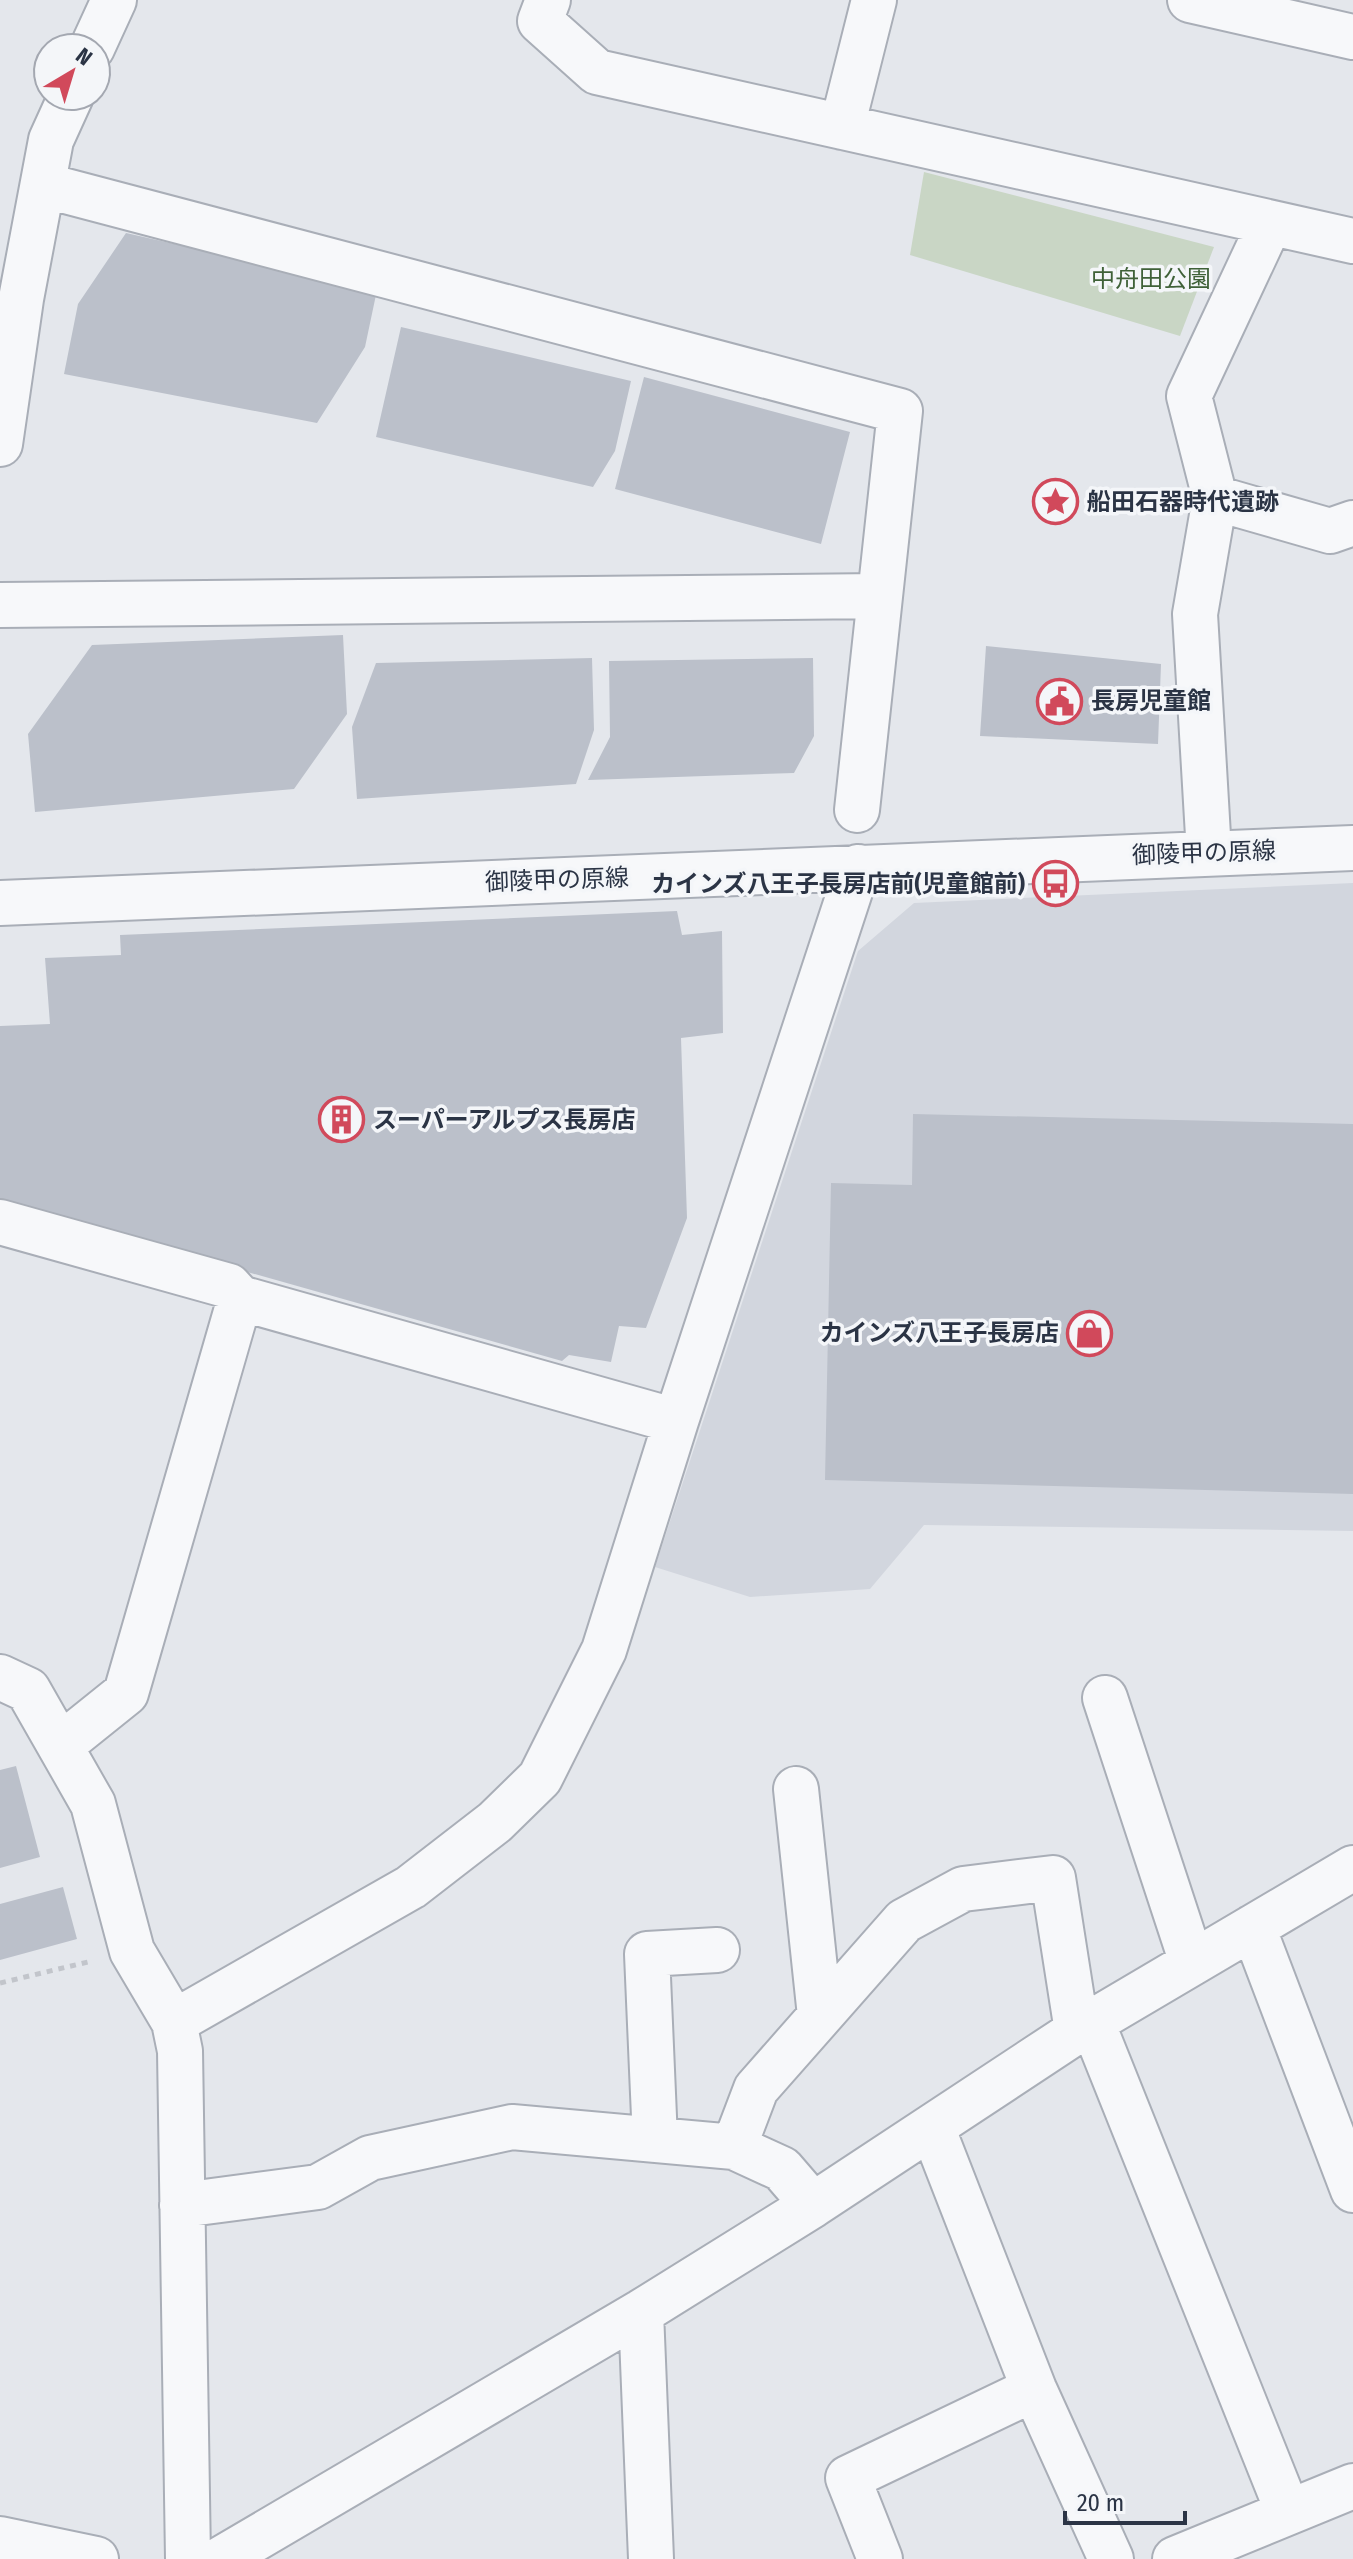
<svg xmlns="http://www.w3.org/2000/svg" width="1353" height="2559" font-family="'Fira Sans Condensed','Noto Sans JP',sans-serif">
	<style>
		.built { fill: #d2d6de }
		.green { fill: #c9d6c5 }
		.building { fill: #bbc0ca }
		.lines { fill: none; stroke-linecap: round; stroke-linejoin: round }
		.minor-casing { stroke: #a9aeb7; stroke-width: 48 }
		.path { stroke: #c2c5cb; stroke-width: 5; stroke-dasharray: 6 6; stroke-linecap: butt }
		.minor { stroke: #f7f8fa; stroke-width: 44 }
		.labels { text-anchor: middle; dominant-baseline: central; stroke-width: 7; stroke-linejoin: round; paint-order: stroke }
		.park-label { font-size: 24px; fill: #3f6138; stroke: #f4f6f9 }
		.poi-label { font-size: 24px; font-weight: bold; fill: #2b3445; stroke: #f4f6f9; text-anchor: start }
		.street-label { font-size: 24px; fill: #2b3445; stroke: #f4f6f9 }
	</style>
	<rect width="100%" height="100%" fill="#e4e7ec"/>
	<!-- built -->
	<path class="built" d="M 1353,883 L 1353,1531 L 924,1525 L 870,1589 L 750,1597 L 655,1567 L 858,951 L 914,903 Z"/>
	<!-- green -->
	<path class="green" d="M 924,172 L 1214,247 L 1180,336 L 910,255 Z"/>
	<!-- building -->
	<path class="building" d="M 126,233 L 377,290 L 365,347 L 317,423 L 64,374 L 78,304 Z
		M 401,327 L 631,381 L 615,451 L 593,487 L 376,437 Z
		M 644,377 L 850,432 L 821,544 L 615,489 Z
		M 343,635 L 347,714 L 294,789 L 35,812 L 28,734 L 92,645 Z
		M 986,646 L 1161,664 L 1158,744 L 980,736 Z
		M 592,658 L 594,730 L 576,784 L 357,799 L 352,727 L 376,663 Z
		M 813,658 L 814,736 L 794,773 L 588,780 L 610,737 L 609,661 Z
		M 677,911 L 682,935 L 722,931 L 723,1033 L 681,1038 L 687,1218 L 646,1328 L 619,1326 L 611,1362 L 569,1355 L 562,1361 L 0,1202 L 0,1026 L 50,1024 L 45,958 L 121,955 L 120,935 Z
		M 913,1114 L 1353,1124 L 1353,1494 L 825,1480 L 831,1183 L 912,1185 Z
		M 16,1766 L 40,1857 L 0,1868 L 0,1770 Z
		M 63,1887 L 77,1939 L 0,1960 L 0,1904 Z"/>
	<g class="lines">
		<defs>
			<path id="minor" d="M 548,0 L 540,21 L 597,72 L 1353,241
				M 1190,0 L 1353,37
				M 92,48 L 114,0
				M 842,127 L 874,0
				M 43,185 L 900,411 L 857,810
				M 0,444 L 21,299 L 51,140 L 71,96
				M 1215,498 L 1330,531 L 1353,523
				M 0,605 L 880,596
				M 1209,853 L 1195,614 L 1215,498 L 1189,396 L 1270,223
				M 0,903 L 1353,848
				M 0,1222 L 229,1286 L 240,1298 L 676,1421
				M 0,1677 L 28,1690 L 93,1804 L 132,1951 L 174,2022 L 180,2051 L 188,2559
				M 1105,1698 L 1192,1963
				M 60,1746 L 126,1693 L 240,1298
				M 796,1789 L 820,2016
				M 1253,1927 L 1353,2190
				M 174,2022 L 411,1887 L 495,1822 L 540,1778 L 604,1650 L 676,1421 L 858,867
				M 1092,2022 L 1288,2512
				M 932,2127 L 1034,2389 L 1111,2559
				M 655,2140 L 647,1954 L 717,1950
				M 734,2147 L 756,2089 L 904,1921 L 963,1889 L 1053,1878 L 1077,2031
				M 182,2205 L 318,2187 L 370,2158 L 512,2127 L 734,2147 L 782,2169 L 813,2205
				M 641,2312 L 651,2559
				M 0,2539 L 96,2559
				M 221,2559 L 641,2312 L 813,2205 L 1077,2031 L 1353,1868
				M 880,2559 L 848,2478 L 1034,2389
				M 1175,2559 L 1353,2486"/>
		</defs>
		<!-- minor casing -->
		<use href="#minor" class="minor-casing"/>
		<!-- path -->
		<path class="path" d="M 0,1983 L 92,1961"/>
		<!-- minor -->
		<use href="#minor" class="minor"/>
	</g>
	<!-- icons -->
	<defs>
		<symbol id="sight-ring" viewBox="-11 -11 22 22"><circle r="9.5" fill="#f4f6f9" stroke="#d1495b" stroke-width="1.5"/><path d="M0-6L1.8-2.2L6-1.7L2.9 1.2L3.7 5.4L0 3.3L-3.7 5.4L-2.9 1.2L-6-1.7L-1.8-2.2Z" fill="#d1495b"/></symbol>
		<symbol id="civic-ring" viewBox="-11 -11 22 22"><circle r="9.5" fill="#f4f6f9" stroke="#d1495b" stroke-width="1.5"/><path d="M-.6-6.5H3V-4.5H.6V-3L4-1V1h2V6H-6V1h2V-1L-.6-3ZM-1.2 2.5V6h2.4V2.5Z" fill="#d1495b"/></symbol>
		<symbol id="bus-ring" viewBox="-11 -11 22 22"><circle r="9.5" fill="#f4f6f9" stroke="#d1495b" stroke-width="1.5"/><path d="M-5-6H5V4H4V6H2V4H-2V6H-4V4H-5ZM-3.5-4V0h7V-4ZM-3.5 1.2v1.5H-2V1.2ZM2 1.2v1.5H3.5V1.2Z" fill="#d1495b"/></symbol>
		<symbol id="building-ring" viewBox="-11 -11 22 22"><circle r="9.5" fill="#f4f6f9" stroke="#d1495b" stroke-width="1.5"/><path d="M-4-6H4V6H1V3H-1V6H-4ZM-2.5-4.3h1.7v1.8h-1.7ZM.8-4.3h1.7v1.8H.8ZM-2.5-1h1.7V.8h-1.7ZM.8-1h1.7V.8H.8Z" fill="#d1495b"/></symbol>
		<symbol id="shop-ring" viewBox="-11 -11 22 22"><circle r="9.5" fill="#f4f6f9" stroke="#d1495b" stroke-width="1.5"/><path d="M-5-2.5h2.3a2.7 3.5 0 0 1 5.4 0H5L5.5 6h-11ZM-1.5-2.5h3a1.5 2.3 0 0 0-3 0Z" fill="#d1495b"/></symbol>
	</defs>
	<g fill-rule="evenodd">
		<use href="#sight-ring" x="1030" y="476" width="51" height="51"/>
		<use href="#civic-ring" x="1034" y="676" width="51" height="51"/>
		<use href="#bus-ring" x="1030" y="858" width="51" height="51"/>
		<use href="#building-ring" x="316" y="1094" width="51" height="51"/>
		<use href="#shop-ring" x="1064" y="1308" width="51" height="51"/>
	</g>
	<g class="labels">
		<!-- park labels -->
		<g class="park-label">
			<text x="1151" y="279">中舟田公園</text>
		</g>
		<!-- poi labels -->
		<g class="poi-label">
			<text x="1087" y="502">船田石器時代遺跡</text>
			<text x="1091" y="701">長房児童館</text>
			<text x="1025" y="884" text-anchor="end">カインズ八王子長房店前(児童館前)</text>
			<text x="373" y="1120">スーパーアルプス長房店</text>
			<text x="1059" y="1333" text-anchor="end">カインズ八王子長房店</text>
		</g>
		<!-- street labels -->
		<g class="street-label">
			<text transform="translate(1204 853) rotate(-2)">御陵甲の原線</text>
			<text transform="translate(557 880) rotate(-2)">御陵甲の原線</text>
		</g>
	</g>
	<!-- north arrow -->
	<g transform="translate(72 72) rotate(38)"><circle r="38" fill="#f4f6f9" stroke="#a4a8b1" stroke-width="2"/>
	<path d="M0-6L14 30L0 20L-14 30Z" fill="#d1495b"/>
	<text y="-12" font-size="22" font-weight="bold" text-anchor="middle" fill="#2b3445">N</text>
	</g>
	<!-- scale -->
	<path d="M1065 2511v12h120v-12" fill="none" stroke="#2b3445" stroke-width="4"/>
	<text x="1077" y="2511" font-size="24" fill="#2b3445" stroke="#f4f6f9" stroke-width="6" paint-order="stroke">20 m</text>
</svg>
